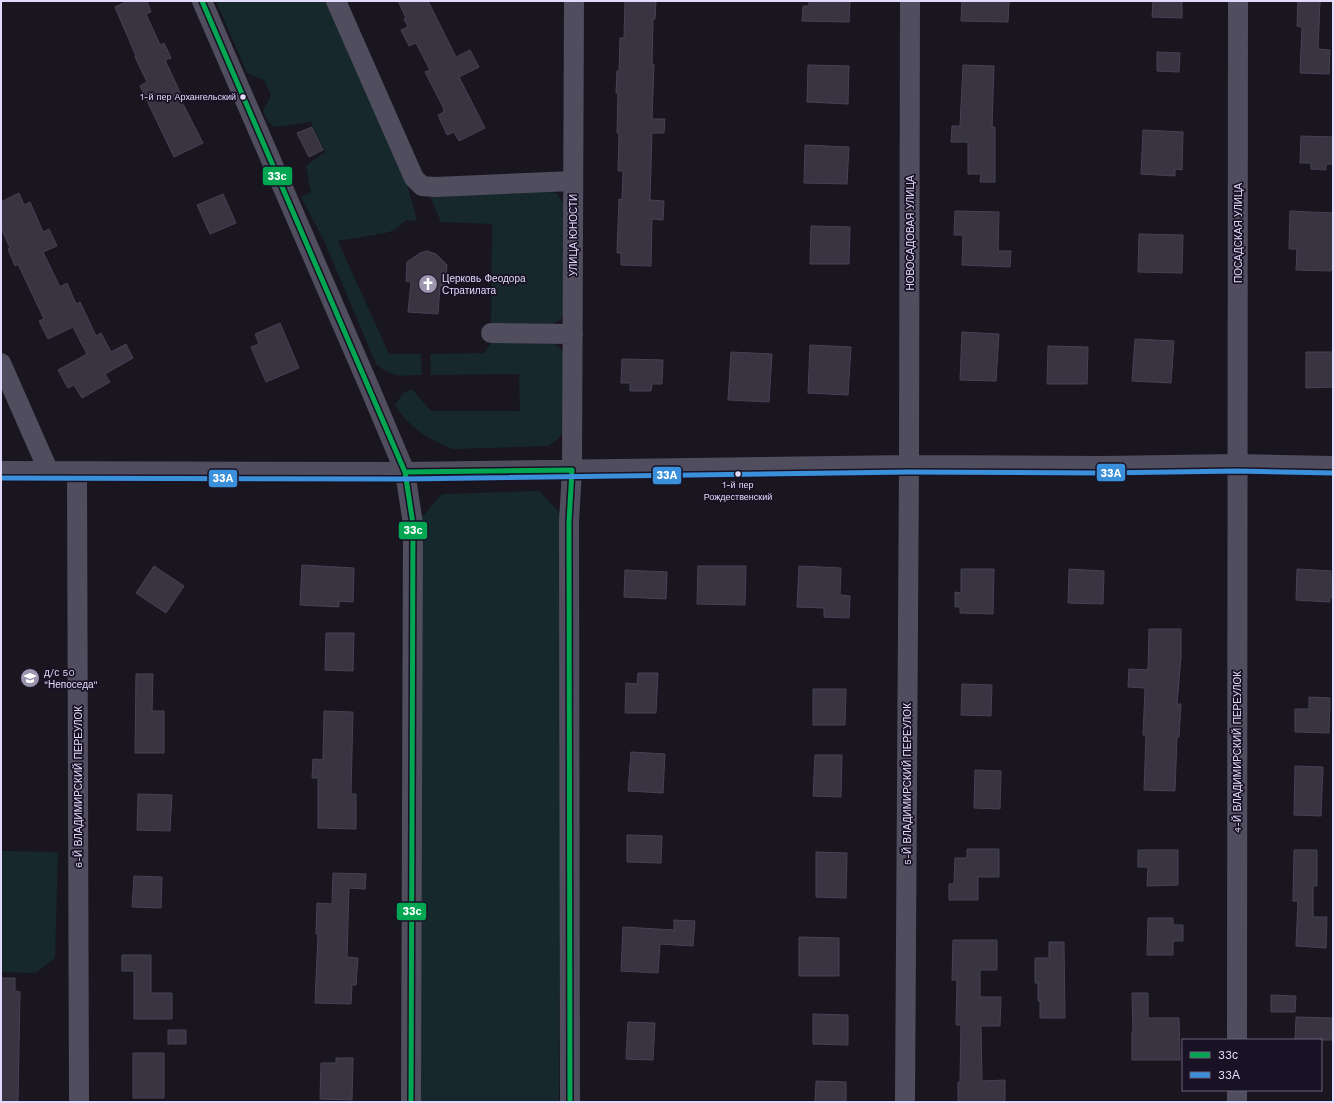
<svg xmlns="http://www.w3.org/2000/svg" width="1334" height="1103" font-family="'Work Sans',sans-serif">
	<style>
		.green { fill: #16282b }
		.building { fill: #393442; stroke: #474253 }
		.lines { fill: none; stroke-linecap: round; stroke-linejoin: round }
		.minor { stroke: #504d5f; stroke-width: 20 }
		.bus-1-casing { stroke: #181224; stroke-width: 8 }
		.bus-2-casing { stroke: #181224; stroke-width: 8 }
		.bus-1 { stroke: #00a651; stroke-width: 5 }
		.bus-2 { stroke: #3a90db; stroke-width: 5 }
		.bus-dot { fill: #e2dafa; stroke: #181224; stroke-width: 1.5 }
		.labels { text-anchor: middle; dominant-baseline: central; stroke-width: 3.5; stroke-linejoin: round; paint-order: stroke }
		.bus-label { font-size: 9px; fill: #e2dafa; stroke: #181224; text-anchor: end }
		.street-label { font-size: 10px; fill: #e2dafa; stroke: #181224 }
		.poi-label { font-size: 10px; fill: #e2dafa; stroke: #181224; text-anchor: start }
		.line-badge { stroke: #181224; stroke-width: 1.5 }
		.badge-label { font-size: 11px; text-anchor: middle; font-weight: bold; fill: #fff }
	</style>
	<rect width="100%" height="100%" fill="#191620"/>
	<!-- green -->
	<path class="green" d="M 216,1 L 326,1 L 408,187 L 417,221 L 406,220 L 395,230 L 385,233 L 338,241 L 389,354 L 421,354 L 422,375 C 399,375 394,379 376,364 L 325,243 L 301,197 L 311,192 L 306,166 L 325,152 L 311,122 L 274,127 L 267,120 L 263,111 L 271,96 L 264,80 L 247,73 Z
		M 543,189 L 557,194 L 564,205 L 565,310 L 561,319 L 553,324 L 491,324 L 492,224 L 441,222 L 430,196 Z
		M 551,342 L 559,347 L 566,356 L 564,430 L 558,439 L 549,446 L 453,449 C 430,440 408,427 395,405 L 403,393 L 412,389 L 431,411 L 520,411 L 519,374 L 431,375 L 430,354 L 484,353 L 491,343 Z
		M 539,491 L 562,515 L 559,1102 L 418,1102 L 421,518 L 442,494 Z
		M 1,851 L 58,852 L 55,958 L 36,973 L 1,972 Z"/>
	<!-- building -->
	<path class="building" d="M 128,1 L 147,1 L 151,12 L 146,14 L 160,45 L 164,43 L 171,58 L 165,60 L 184,101 L 182,102 L 203,143 L 174,157 L 140,86 L 147,82 L 135,57 L 136,56 L 115,7 Z
		M 398,1 L 428,1 L 456,57 L 470,50 L 479,67 L 459,77 L 485,128 L 459,141 L 454,132 L 447,135 L 438,115 L 444,112 L 443,107 L 425,72 L 430,70 L 416,43 L 409,46 L 401,30 L 408,27 L 404,19 L 406,18 Z
		M 625,1 L 656,1 L 655,19 L 653,19 L 652,64 L 654,64 L 652,119 L 665,119 L 664,133 L 652,133 L 650,200 L 664,201 L 663,220 L 652,219 L 651,266 L 621,265 L 621,253 L 617,253 L 619,199 L 622,200 L 623,171 L 618,171 L 619,133 L 617,133 L 618,93 L 616,93 L 617,71 L 619,71 L 620,38 L 624,38 Z
		M 809,1 L 850,1 L 849,22 L 802,21 L 803,6 L 809,6 Z
		M 962,1 L 1009,1 L 1008,22 L 961,21 Z
		M 1153,1 L 1182,1 L 1182,18 L 1152,17 Z
		M 1298,1 L 1320,1 L 1318,49 L 1330,50 L 1329,74 L 1300,73 L 1302,27 L 1297,26 Z
		M 1157,52 L 1180,53 L 1179,72 L 1157,71 Z
		M 808,65 L 849,66 L 848,104 L 807,102 Z
		M 963,65 L 994,66 L 992,127 L 995,127 L 995,182 L 980,182 L 981,174 L 968,174 L 968,142 L 951,142 L 952,126 L 960,126 Z
		M 312,127 L 323,150 L 309,157 L 297,133 Z
		M 1143,130 L 1183,132 L 1182,170 L 1175,169 L 1175,176 L 1141,174 Z
		M 1301,136 L 1333,137 L 1333,164 L 1326,164 L 1326,170 L 1311,169 L 1311,163 L 1300,163 Z
		M 805,145 L 849,147 L 847,184 L 804,183 Z
		M 19,193 L 24,205 L 30,202 L 43,232 L 49,229 L 57,246 L 43,252 L 60,287 L 67,283 L 76,304 L 80,302 L 96,336 L 101,333 L 111,352 L 126,344 L 133,358 L 105,374 L 110,382 L 82,398 L 74,385 L 68,388 L 58,370 L 87,354 L 73,327 L 48,339 L 39,321 L 44,319 L 18,264 L 15,266 L 8,249 L 10,248 L 1,228 L 1,202 Z
		M 223,194 L 236,223 L 210,234 L 197,205 Z
		M 955,211 L 999,212 L 998,251 L 1011,251 L 1010,267 L 962,265 L 963,235 L 954,235 Z
		M 1290,211 L 1333,213 L 1333,265 L 1332,265 L 1331,271 L 1296,270 L 1297,249 L 1289,249 Z
		M 811,226 L 850,227 L 849,264 L 810,264 Z
		M 1139,234 L 1183,235 L 1182,273 L 1138,272 Z
		M 427,251 L 436,254 L 447,265 L 445,286 L 440,286 L 438,314 L 408,312 L 411,282 L 406,281 L 407,262 L 420,253 Z
		M 280,323 L 299,368 L 266,382 L 251,347 L 259,344 L 255,334 Z
		M 962,332 L 999,334 L 996,381 L 960,380 Z
		M 1135,339 L 1174,341 L 1171,383 L 1132,381 Z
		M 810,345 L 851,347 L 848,395 L 808,393 Z
		M 1048,346 L 1088,347 L 1087,384 L 1047,384 Z
		M 731,352 L 772,354 L 769,402 L 728,400 Z
		M 1306,352 L 1333,352 L 1333,387 L 1306,388 Z
		M 622,359 L 663,360 L 662,384 L 652,384 L 651,391 L 630,391 L 630,383 L 621,383 Z
		M 302,565 L 354,568 L 353,602 L 339,601 L 339,607 L 300,605 Z
		M 154,566 L 184,586 L 166,613 L 136,593 Z
		M 698,566 L 746,566 L 745,605 L 697,604 Z
		M 799,566 L 841,568 L 840,595 L 850,596 L 849,618 L 824,617 L 824,608 L 797,607 Z
		M 961,569 L 994,569 L 993,614 L 960,613 L 960,607 L 955,607 L 955,592 L 961,593 Z
		M 1069,569 L 1104,571 L 1103,604 L 1068,603 Z
		M 1297,569 L 1331,571 L 1331,580 L 1333,580 L 1333,598 L 1330,597 L 1330,602 L 1296,600 Z
		M 625,570 L 667,572 L 666,599 L 624,597 Z
		M 1149,629 L 1181,629 L 1181,657 L 1177,704 L 1181,704 L 1179,737 L 1177,737 L 1175,791 L 1144,790 L 1146,735 L 1143,735 L 1145,688 L 1128,687 L 1129,669 L 1148,670 Z
		M 326,633 L 354,633 L 353,671 L 325,670 Z
		M 638,673 L 658,673 L 656,713 L 625,713 L 626,683 L 637,684 Z
		M 136,674 L 153,674 L 152,711 L 164,711 L 164,753 L 135,753 Z
		M 962,684 L 992,685 L 991,716 L 961,715 Z
		M 813,689 L 846,689 L 845,725 L 813,725 Z
		M 1309,697 L 1330,698 L 1329,733 L 1295,732 L 1295,709 L 1309,709 Z
		M 324,711 L 353,712 L 351,794 L 356,794 L 356,829 L 318,828 L 318,778 L 312,778 L 313,759 L 323,760 Z
		M 631,752 L 665,754 L 663,793 L 628,791 Z
		M 815,755 L 842,755 L 841,797 L 813,796 Z
		M 1295,766 L 1323,767 L 1321,816 L 1294,815 Z
		M 975,770 L 1001,771 L 1000,809 L 974,808 Z
		M 138,794 L 172,795 L 170,831 L 137,830 Z
		M 627,835 L 662,836 L 661,863 L 627,862 Z
		M 967,849 L 999,849 L 999,877 L 978,877 L 978,900 L 949,900 L 949,884 L 954,884 L 955,858 L 967,858 Z
		M 1138,850 L 1178,850 L 1178,885 L 1147,886 L 1148,867 L 1138,867 Z
		M 1294,850 L 1317,850 L 1317,886 L 1313,886 L 1313,917 L 1327,917 L 1326,948 L 1296,946 L 1298,901 L 1293,901 Z
		M 816,852 L 847,853 L 846,898 L 816,897 Z
		M 333,873 L 366,874 L 365,889 L 349,888 L 347,957 L 358,958 L 356,985 L 352,985 L 351,1004 L 315,1003 L 318,934 L 316,934 L 317,903 L 332,904 Z
		M 134,876 L 162,877 L 161,908 L 132,907 Z
		M 1148,918 L 1173,918 L 1173,925 L 1183,925 L 1183,941 L 1173,941 L 1173,955 L 1147,955 Z
		M 674,920 L 695,921 L 693,946 L 660,944 L 658,973 L 621,971 L 623,927 L 674,930 Z
		M 799,937 L 839,938 L 839,976 L 799,976 Z
		M 953,940 L 997,940 L 997,970 L 980,970 L 980,997 L 1001,997 L 1000,1026 L 981,1026 L 982,1081 L 1005,1080 L 1005,1102 L 958,1102 L 958,1082 L 960,1082 L 961,1025 L 956,1025 L 957,980 L 952,980 Z
		M 1049,942 L 1064,942 L 1065,1018 L 1040,1018 L 1040,1001 L 1038,1001 L 1038,983 L 1035,983 L 1035,958 L 1049,958 Z
		M 122,955 L 151,955 L 151,993 L 172,993 L 172,1019 L 134,1019 L 134,971 L 122,971 Z
		M 1,978 L 15,978 L 15,991 L 20,992 L 18,1102 L 1,1102 Z
		M 1132,993 L 1148,993 L 1148,1018 L 1179,1018 L 1180,1060 L 1132,1060 L 1132,1032 L 1133,1032 Z
		M 1271,995 L 1296,996 L 1295,1012 L 1271,1012 Z
		M 813,1014 L 848,1015 L 848,1045 L 813,1044 Z
		M 1296,1017 L 1333,1018 L 1333,1040 L 1295,1040 Z
		M 628,1022 L 655,1023 L 653,1060 L 626,1059 Z
		M 168,1030 L 186,1030 L 186,1044 L 168,1044 Z
		M 133,1053 L 164,1053 L 164,1098 L 133,1098 Z
		M 336,1058 L 353,1058 L 352,1100 L 320,1099 L 321,1063 L 336,1063 Z
		M 816,1081 L 846,1082 L 846,1102 L 815,1102 Z"/>
	<g class="lines">
		<!-- minor -->
		<path class="minor" d="M 202,1 L 368,384 L 405,472 L 413,524 L 411,1102
			M 336,1 L 414,178 L 422,186 L 435,187 L 573,181
			M 491,333 L 573,334
			M 1,363 L 49,472
			M 1,471 L 405,472 L 909,465 L 1102,466 L 1237,464 L 1333,466
			M 77,471 L 79,1102
			M 1237,1040 L 1238,1
			M 1237,1090 L 1237,1102
			M 570,1102 L 569,522 L 572,470 L 574,1
			M 905,1102 L 909,465 L 910,1"/>
		<defs>
			<path id="bus-1" d="M 202,1 L 405,472 L 413,524 L 411,1102
				M 405,472 L 572,470 L 569,522 L 570,1102"/>
			<path id="bus-2" d="M 1,478 L 405,479 L 909,472 L 1102,473 L 1237,471 L 1333,473"/>
		</defs>
		<!-- bus-1 casing -->
		<use href="#bus-1" class="bus-1-casing"/>
		<!-- bus-2 casing -->
		<use href="#bus-2" class="bus-2-casing"/>
		<!-- bus-1 -->
		<use href="#bus-1" class="bus-1"/>
		<!-- bus-2 -->
		<use href="#bus-2" class="bus-2"/>
	</g>
	<!-- icons -->
	<defs>
		<symbol id="church-disc" viewBox="-11 -11 22 22"><circle r="9.5" fill="#9c95ae" stroke="#181224"/><path d="M-1.2-6h2.4v3.5h3.3v2.4h-3.3V6h-2.4V-.1h-3.3v-2.4h3.3Z" fill="#fff"/></symbol>
		<symbol id="school-disc" viewBox="-11 -11 22 22"><circle r="9.5" fill="#9c95ae" stroke="#181224"/><path d="M0-5L7-2L0 1L-7-2ZM-4 1L0 2.5L4 1V4Q0 6-4 4Z" fill="#fff"/></symbol>
	</defs>
	<g fill-rule="evenodd">
		<use href="#church-disc" x="417" y="273" width="22" height="22"/>
		<use href="#school-disc" x="19" y="667" width="22" height="22"/>
	</g>
	<!-- markers -->
	<g class="bus-dot">
		<circle cx="243" cy="97" r="3.5"/>
		<circle cx="738" cy="474" r="3.5"/>
	</g>
	<g class="labels">
		<!-- bus labels -->
		<g class="bus-label">
			<text x="236" y="97">1-й пер Архангельский</text>
			<text x="738" y="485" text-anchor="middle">1-й пер<tspan x="738" dy="12">Рождественский</tspan></text>
		</g>
		<!-- street labels -->
		<g class="street-label">
			<text transform="translate(910 233) rotate(-90)">НОВОСАДОВАЯ УЛИЦА</text>
			<text transform="translate(1238 233) rotate(-90)">ПОСАДСКАЯ УЛИЦА</text>
			<text transform="translate(573 235) rotate(-90)">УЛИЦА ЮНОСТИ</text>
			<text transform="translate(1237 752) rotate(-90)">4-Й ВЛАДИМИРСКИЙ ПЕРЕУЛОК</text>
			<text transform="translate(907 784) rotate(-90)">5-Й ВЛАДИМИРСКИЙ ПЕРЕУЛОК</text>
			<text transform="translate(78 787) rotate(-90)">6-Й ВЛАДИМИРСКИЙ ПЕРЕУЛОК</text>
		</g>
		<!-- poi labels -->
		<g class="poi-label">
			<text x="442" y="278">Церковь Феодора<tspan x="442" dy="12">Стратилата</tspan></text>
			<text x="44" y="672">д/с 50<tspan x="44" dy="12">"Непоседа"</tspan></text>
		</g>
	</g>
	<g class="line-badge">
		<rect x="262" y="166" width="31" height="20" rx="4" fill="#00a651"/>
		<rect x="1096" y="463" width="30" height="19" rx="4" fill="#3a90db"/>
		<rect x="652" y="466" width="30" height="19" rx="4" fill="#3a90db"/>
		<rect x="208" y="469" width="30" height="19" rx="4" fill="#3a90db"/>
		<rect x="398" y="521" width="30" height="19" rx="4" fill="#00a651"/>
		<rect x="396" y="902" width="31" height="19" rx="4" fill="#00a651"/>
	</g>
	<g class="badge-label">
		<text x="277" y="180">33с</text>
		<text x="1111" y="477">33А</text>
		<text x="667" y="479">33А</text>
		<text x="223" y="482">33А</text>
		<text x="413" y="534">33с</text>
		<text x="412" y="915">33с</text>
	</g>
	<!-- border -->
	<rect width="1334" height="1103" fill="none" stroke="#e2dafa" stroke-width="4"/>
	<!-- legend -->
	<rect x="1182" y="1039" width="140" height="52" fill="#181224" stroke="#69627a"/>
	<rect x="1190" y="1052" width="20" height="6" fill="#00a651" stroke="#69627a"/>
	<text x="1218" y="1059" font-size="12" fill="#e2dafa">33с</text>
	<rect x="1190" y="1072" width="20" height="6" fill="#3a90db" stroke="#69627a"/>
	<text x="1218" y="1079" font-size="12" fill="#e2dafa">33А</text>
</svg>
